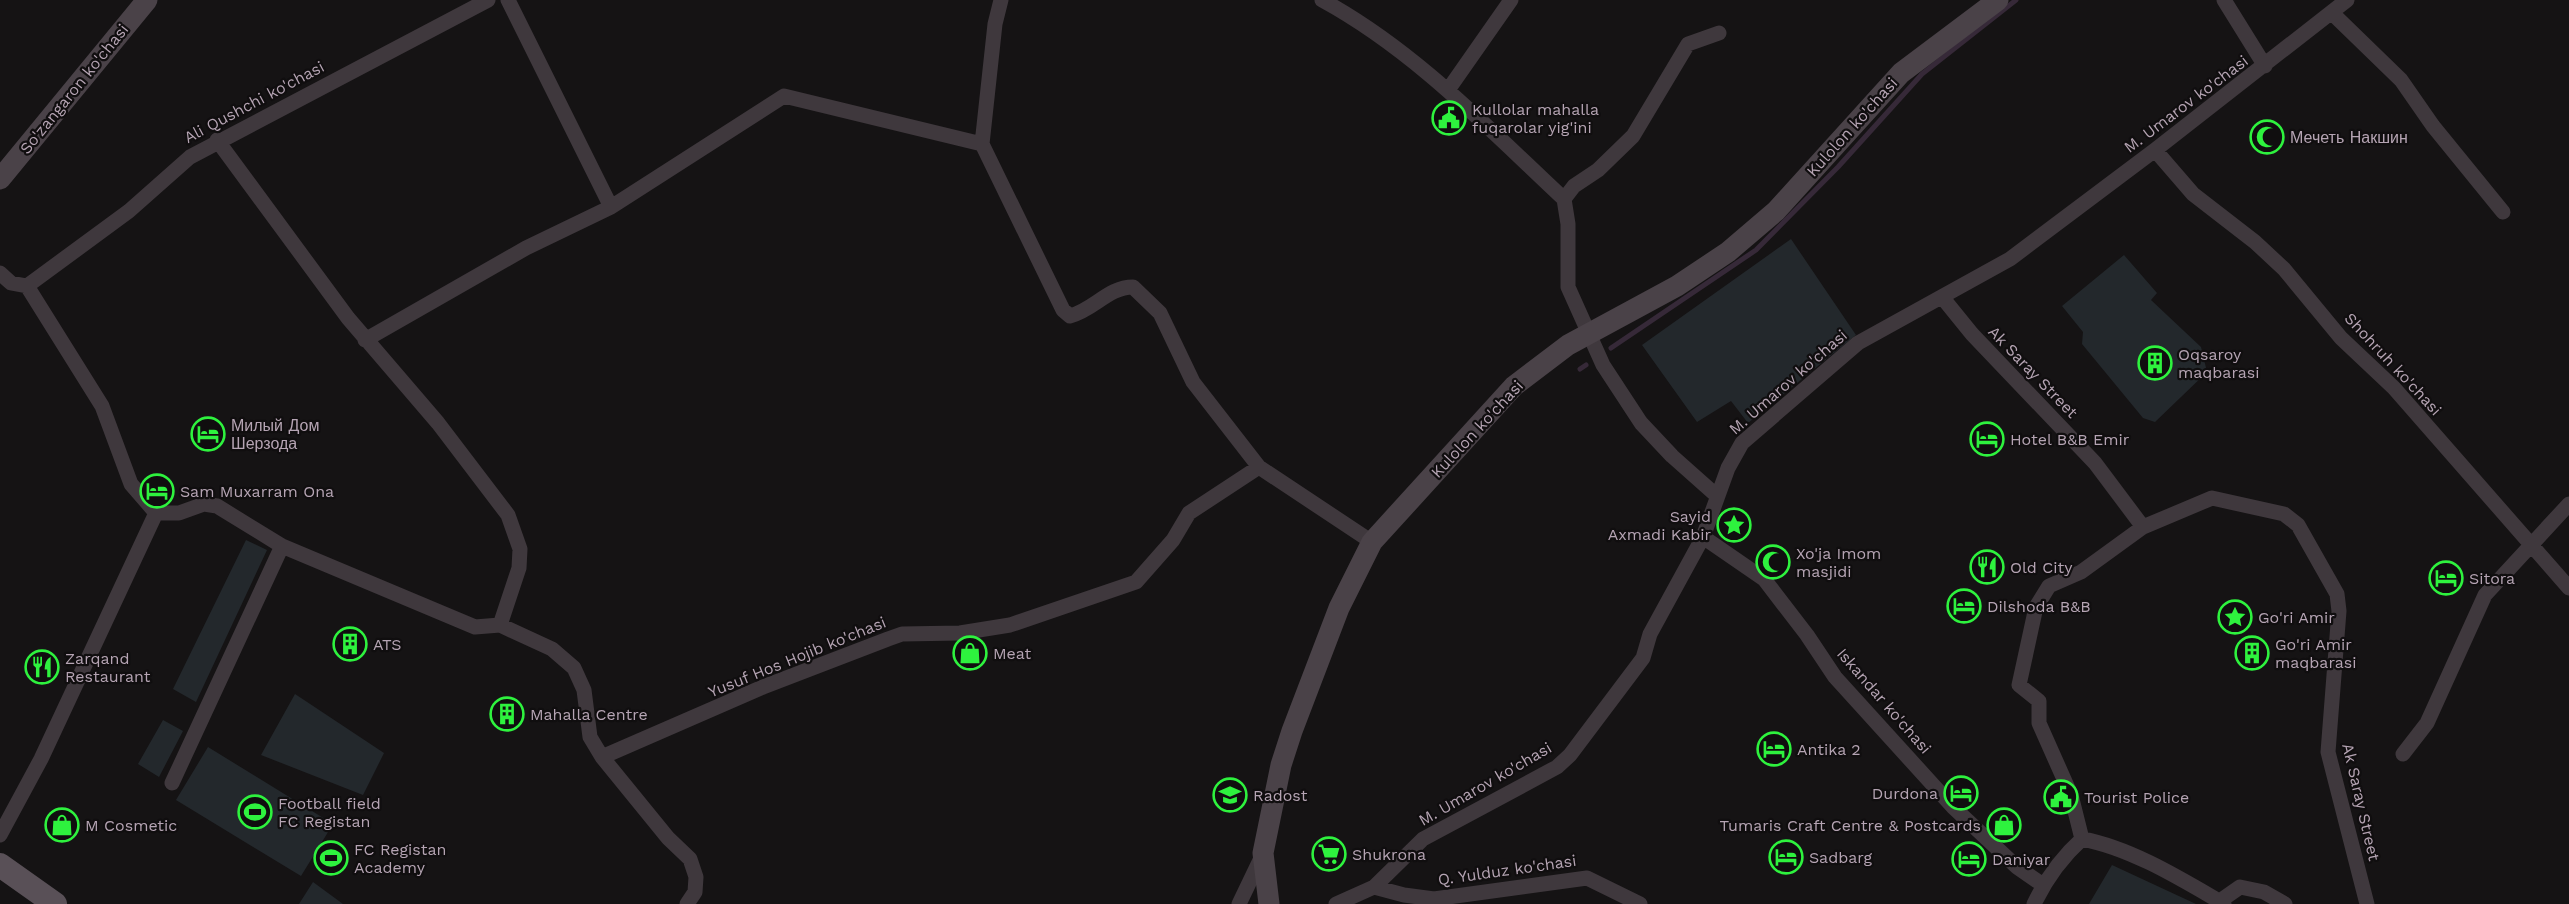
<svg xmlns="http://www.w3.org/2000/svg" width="2569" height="904" font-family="'Work Sans',sans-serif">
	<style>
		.green { fill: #23282c }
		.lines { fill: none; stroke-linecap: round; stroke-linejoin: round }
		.stream { stroke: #362938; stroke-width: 5 }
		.street { stroke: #3f383d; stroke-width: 15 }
		.secondary { stroke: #4a4248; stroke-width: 21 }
		.primary { stroke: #595057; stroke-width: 24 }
		.labels { text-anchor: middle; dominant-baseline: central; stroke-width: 4.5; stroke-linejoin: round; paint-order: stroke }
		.street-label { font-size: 16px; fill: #b5a4b3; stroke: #100e0f }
		.poi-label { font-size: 16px; fill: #b5a4b3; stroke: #100e0f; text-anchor: start }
	</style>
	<rect width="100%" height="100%" fill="#151314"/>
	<!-- green -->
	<path class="green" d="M 1791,239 L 1856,335 L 1748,423 L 1731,401 L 1697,422 L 1642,345 Z
		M 2124,255 L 2157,293 L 2151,300 L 2201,347 L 2207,372 L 2155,422 L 2143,418 L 2082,344 L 2083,332 L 2062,306 Z
		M 246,540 L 267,550 L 196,702 L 173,689 Z
		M 295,694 L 384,753 L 363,795 L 261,755 Z
		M 163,720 L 183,731 L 159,777 L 138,764 Z
		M 208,747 L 333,824 L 301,876 L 176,800 Z
		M 2112,865 L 2196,904 L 2089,904 Z
		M 313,882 L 343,904 L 299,904 Z"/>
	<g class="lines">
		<!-- stream -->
		<path class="stream" d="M 1611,348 L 1756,250 L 1838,167 L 1922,74 L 2016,0
			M 1580,369 L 1586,365"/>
		<!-- street -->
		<path class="street" d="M 508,0 L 611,207
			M 1001,0 L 995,24 L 982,144 L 1063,310 L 1070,316 C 1094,310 1108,287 1133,287 L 1160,313 L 1193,382 L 1259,467 L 1372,542
			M 1322,0 C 1414,50 1488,128 1564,199 L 1568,224 L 1568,287 L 1603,365 L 1641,423 L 1672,456 L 1717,496
			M 2224,0 L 2265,66
			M 2332,13 L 2401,80 L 2433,126 L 2503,212
			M 1448,90 L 1511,0
			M 217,140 L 348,318 L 438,423 L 508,515 L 520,549 L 519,568 L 500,625
			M 2155,150 L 2193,194 L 2255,242 L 2284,269 L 2341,338 L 2394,388 L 2569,588
			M 1564,199 L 1574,186 L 1598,170 L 1633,136 L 1688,44 L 1719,33
			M 0,273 L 11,283 L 27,286
			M 27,286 L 129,211 L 190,157 L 488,0
			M 1942,297 L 1972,334 L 2095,463 L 2143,527
			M 365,340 L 526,248 L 611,207 L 784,96 L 982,144
			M 156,513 L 179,513 L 204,504 L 217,506 L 282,546 L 475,627 L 500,625 L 552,649 L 574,668 L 584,690 L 590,737 L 602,757 L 668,838 L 690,859 L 696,877 L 695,892 L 687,904
			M 1703,537 L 1764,579 L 1807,635 L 1835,677 L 1953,807 L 2017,867 L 2043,885
			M 2403,754 L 2427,723 L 2485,595 L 2569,504
			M 602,757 L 763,687 L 888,639 L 902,634 L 960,633 L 1010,625 L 1136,582 L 1173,540 L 1189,513 L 1259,467
			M 172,783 L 282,546
			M 0,835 L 41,759 L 156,513 L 131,484 L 102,406 L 27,286
			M 2082,839 L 2071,795 L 2039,723 L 2039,701 L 2019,685 L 2036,607 L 2049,586 L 2081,572 L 2143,527 L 2212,498 L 2284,514 L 2298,525 L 2337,594 L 2339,611 L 2328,752 L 2367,904
			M 2082,839 C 2131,848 2181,879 2224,904
			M 1374,887 L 1404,895 L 1434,899 L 1587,878 L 1640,904
			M 2220,901 L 2240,887 L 2264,892 L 2285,904
			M 1239,904 L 1262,856
			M 1336,904 L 1374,887 L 1423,839 L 1557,767 L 1570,755 L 1643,658 L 1650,634 L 1703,537 L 1728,468 L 1742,443 L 1858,343 L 2010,259 L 2155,150 L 2347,0
			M 2034,904 C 2046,879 2061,858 2082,839"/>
		<!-- secondary -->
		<path class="secondary" d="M 0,179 L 147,0
			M 1269,904 L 1263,853 L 1281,765 L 1292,731 L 1339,608 L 1372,542 L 1514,386 L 1568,345 L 1677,286 L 1728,252 L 1776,211 L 1901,73 L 1998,0"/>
		<!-- primary -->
		<path class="primary" d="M 0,865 L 55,904"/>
	</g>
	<!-- icons -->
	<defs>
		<symbol id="civic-ring" viewBox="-11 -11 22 22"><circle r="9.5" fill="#100e0f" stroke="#2ef23e" stroke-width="1.5"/><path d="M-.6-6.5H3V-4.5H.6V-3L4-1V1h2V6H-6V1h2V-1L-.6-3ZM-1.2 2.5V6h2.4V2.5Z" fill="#2ef23e"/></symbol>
		<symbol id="mosque-ring" viewBox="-11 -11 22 22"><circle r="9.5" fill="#100e0f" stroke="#2ef23e" stroke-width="1.5"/><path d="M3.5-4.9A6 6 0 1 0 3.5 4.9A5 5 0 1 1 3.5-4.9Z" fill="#2ef23e"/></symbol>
		<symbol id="building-ring" viewBox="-11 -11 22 22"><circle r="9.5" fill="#100e0f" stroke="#2ef23e" stroke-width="1.5"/><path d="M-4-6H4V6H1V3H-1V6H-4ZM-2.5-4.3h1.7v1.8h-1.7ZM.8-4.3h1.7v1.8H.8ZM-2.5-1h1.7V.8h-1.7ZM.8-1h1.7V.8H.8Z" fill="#2ef23e"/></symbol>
		<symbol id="hotel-ring" viewBox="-11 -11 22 22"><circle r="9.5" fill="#100e0f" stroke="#2ef23e" stroke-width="1.5"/><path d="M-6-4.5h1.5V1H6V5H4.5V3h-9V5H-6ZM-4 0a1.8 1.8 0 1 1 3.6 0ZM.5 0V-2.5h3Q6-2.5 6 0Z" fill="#2ef23e"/></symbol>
		<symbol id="sight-ring" viewBox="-11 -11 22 22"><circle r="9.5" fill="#100e0f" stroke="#2ef23e" stroke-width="1.5"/><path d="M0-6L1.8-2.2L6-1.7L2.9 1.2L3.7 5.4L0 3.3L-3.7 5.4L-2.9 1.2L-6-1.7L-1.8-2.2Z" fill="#2ef23e"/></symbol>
		<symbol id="restaurant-ring" viewBox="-11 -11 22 22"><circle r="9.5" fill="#100e0f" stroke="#2ef23e" stroke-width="1.5"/><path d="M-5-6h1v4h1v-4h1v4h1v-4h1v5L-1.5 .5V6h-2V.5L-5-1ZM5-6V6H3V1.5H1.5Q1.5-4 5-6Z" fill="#2ef23e"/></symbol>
		<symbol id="shop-ring" viewBox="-11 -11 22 22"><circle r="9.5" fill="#100e0f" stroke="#2ef23e" stroke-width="1.5"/><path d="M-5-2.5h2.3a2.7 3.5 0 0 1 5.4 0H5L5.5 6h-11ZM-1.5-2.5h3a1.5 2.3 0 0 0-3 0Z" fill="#2ef23e"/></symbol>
		<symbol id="school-ring" viewBox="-11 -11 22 22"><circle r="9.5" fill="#100e0f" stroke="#2ef23e" stroke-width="1.5"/><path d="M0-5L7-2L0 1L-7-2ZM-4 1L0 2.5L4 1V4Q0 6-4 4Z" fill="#2ef23e"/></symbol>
		<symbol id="stadium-ring" viewBox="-11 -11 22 22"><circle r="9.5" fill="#100e0f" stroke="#2ef23e" stroke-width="1.5"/><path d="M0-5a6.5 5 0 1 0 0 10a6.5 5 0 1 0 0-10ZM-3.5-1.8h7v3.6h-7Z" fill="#2ef23e"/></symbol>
		<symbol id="supermarket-ring" viewBox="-11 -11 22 22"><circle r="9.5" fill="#100e0f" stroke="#2ef23e" stroke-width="1.5"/><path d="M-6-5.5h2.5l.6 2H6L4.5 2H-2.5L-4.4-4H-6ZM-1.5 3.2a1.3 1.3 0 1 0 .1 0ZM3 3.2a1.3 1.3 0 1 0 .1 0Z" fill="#2ef23e"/></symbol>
	</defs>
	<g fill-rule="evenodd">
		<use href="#civic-ring" x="1430" y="99" width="38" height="38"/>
		<use href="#mosque-ring" x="2248" y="118" width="38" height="38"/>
		<use href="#building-ring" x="2136" y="344" width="38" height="38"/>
		<use href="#hotel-ring" x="189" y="415" width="38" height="38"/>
		<use href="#hotel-ring" x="1968" y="420" width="38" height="38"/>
		<use href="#hotel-ring" x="138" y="472" width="38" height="38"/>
		<use href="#sight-ring" x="1715" y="506" width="38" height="38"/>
		<use href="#mosque-ring" x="1754" y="543" width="38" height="38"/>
		<use href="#restaurant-ring" x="1968" y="548" width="38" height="38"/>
		<use href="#hotel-ring" x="2427" y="559" width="38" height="38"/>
		<use href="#hotel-ring" x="1945" y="587" width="38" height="38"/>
		<use href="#sight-ring" x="2216" y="598" width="38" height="38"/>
		<use href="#building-ring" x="331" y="625" width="38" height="38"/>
		<use href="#shop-ring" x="951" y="634" width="38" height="38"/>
		<use href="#building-ring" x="2233" y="634" width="38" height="38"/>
		<use href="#restaurant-ring" x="23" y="648" width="38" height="38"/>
		<use href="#building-ring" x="488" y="695" width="38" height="38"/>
		<use href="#hotel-ring" x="1755" y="730" width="38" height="38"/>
		<use href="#hotel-ring" x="1942" y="774" width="38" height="38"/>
		<use href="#school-ring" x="1211" y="776" width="38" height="38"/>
		<use href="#civic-ring" x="2042" y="778" width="38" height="38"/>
		<use href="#stadium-ring" x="236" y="793" width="38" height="38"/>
		<use href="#shop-ring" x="43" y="806" width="38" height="38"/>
		<use href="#shop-ring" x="1985" y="806" width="38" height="38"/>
		<use href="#supermarket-ring" x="1310" y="835" width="38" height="38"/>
		<use href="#hotel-ring" x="1767" y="838" width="38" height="38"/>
		<use href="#stadium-ring" x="312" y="839" width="38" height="38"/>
		<use href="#hotel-ring" x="1950" y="840" width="38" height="38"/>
	</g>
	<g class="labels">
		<!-- street labels -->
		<g class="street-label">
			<text transform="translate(74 89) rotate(-51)">So'zangaron ko'chasi</text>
			<text transform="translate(254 102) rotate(-28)">Ali Qushchi ko'chasi</text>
			<text transform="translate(2186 104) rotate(-37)">M. Umarov ko'chasi</text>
			<text transform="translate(1852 127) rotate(-48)">Kulolon ko'chasi</text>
			<text transform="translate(2393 364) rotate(47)">Shohruh ko'chasi</text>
			<text transform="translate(2033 372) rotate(46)">Ak Saray Street</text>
			<text transform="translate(1788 382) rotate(-41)">M. Umarov ko'chasi</text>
			<text transform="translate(1477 429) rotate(-47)">Kulolon ko'chasi</text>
			<text transform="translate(797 657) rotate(-22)">Yusuf Hos Hojib ko'chasi</text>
			<text transform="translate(1884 701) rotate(49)">Iskandar ko'chasi</text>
			<text transform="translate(1485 784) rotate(-30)">M. Umarov ko'chasi</text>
			<text transform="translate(2361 802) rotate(77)">Ak Saray Street</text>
			<text transform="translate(1507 870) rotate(-8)">Q. Yulduz ko'chasi</text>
		</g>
		<!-- poi labels -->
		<g class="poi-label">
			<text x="1472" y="109">Kullolar mahalla<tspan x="1472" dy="18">fuqarolar yig'ini</tspan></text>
			<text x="2290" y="137">Мечеть Накшин</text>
			<text x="2178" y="354">Oqsaroy<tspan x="2178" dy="18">maqbarasi</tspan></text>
			<text x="231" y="425">Милый Дом<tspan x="231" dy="18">Шерзода</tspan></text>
			<text x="2010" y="439">Hotel B&amp;B Emir</text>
			<text x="180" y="491">Sam Muxarram Ona</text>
			<text x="1711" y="516" text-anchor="end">Sayid<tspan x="1711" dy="18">Axmadi Kabir</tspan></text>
			<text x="1796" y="553">Xo'ja Imom<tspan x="1796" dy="18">masjidi</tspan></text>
			<text x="2010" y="567">Old City</text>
			<text x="2469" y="578">Sitora</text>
			<text x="1987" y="606">Dilshoda B&amp;B</text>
			<text x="2258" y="617">Go'ri Amir</text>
			<text x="373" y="644">ATS</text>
			<text x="2275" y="644">Go'ri Amir<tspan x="2275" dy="18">maqbarasi</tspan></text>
			<text x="993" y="653">Meat</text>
			<text x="65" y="658">Zarqand<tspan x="65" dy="18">Restaurant</tspan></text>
			<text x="530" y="714">Mahalla Centre</text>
			<text x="1797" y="749">Antika 2</text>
			<text x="1938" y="793" text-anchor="end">Durdona</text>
			<text x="1253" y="795">Radost</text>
			<text x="2084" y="797">Tourist Police</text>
			<text x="278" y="803">Football field<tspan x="278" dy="18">FC Registan</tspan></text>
			<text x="85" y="825">M Cosmetic</text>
			<text x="1981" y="825" text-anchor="end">Tumaris Craft Centre &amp; Postcards</text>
			<text x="354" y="849">FC Registan<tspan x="354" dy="18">Academy</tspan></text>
			<text x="1352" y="854">Shukrona</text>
			<text x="1809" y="857">Sadbarg</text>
			<text x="1992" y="859">Daniyar</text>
		</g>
	</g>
</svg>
